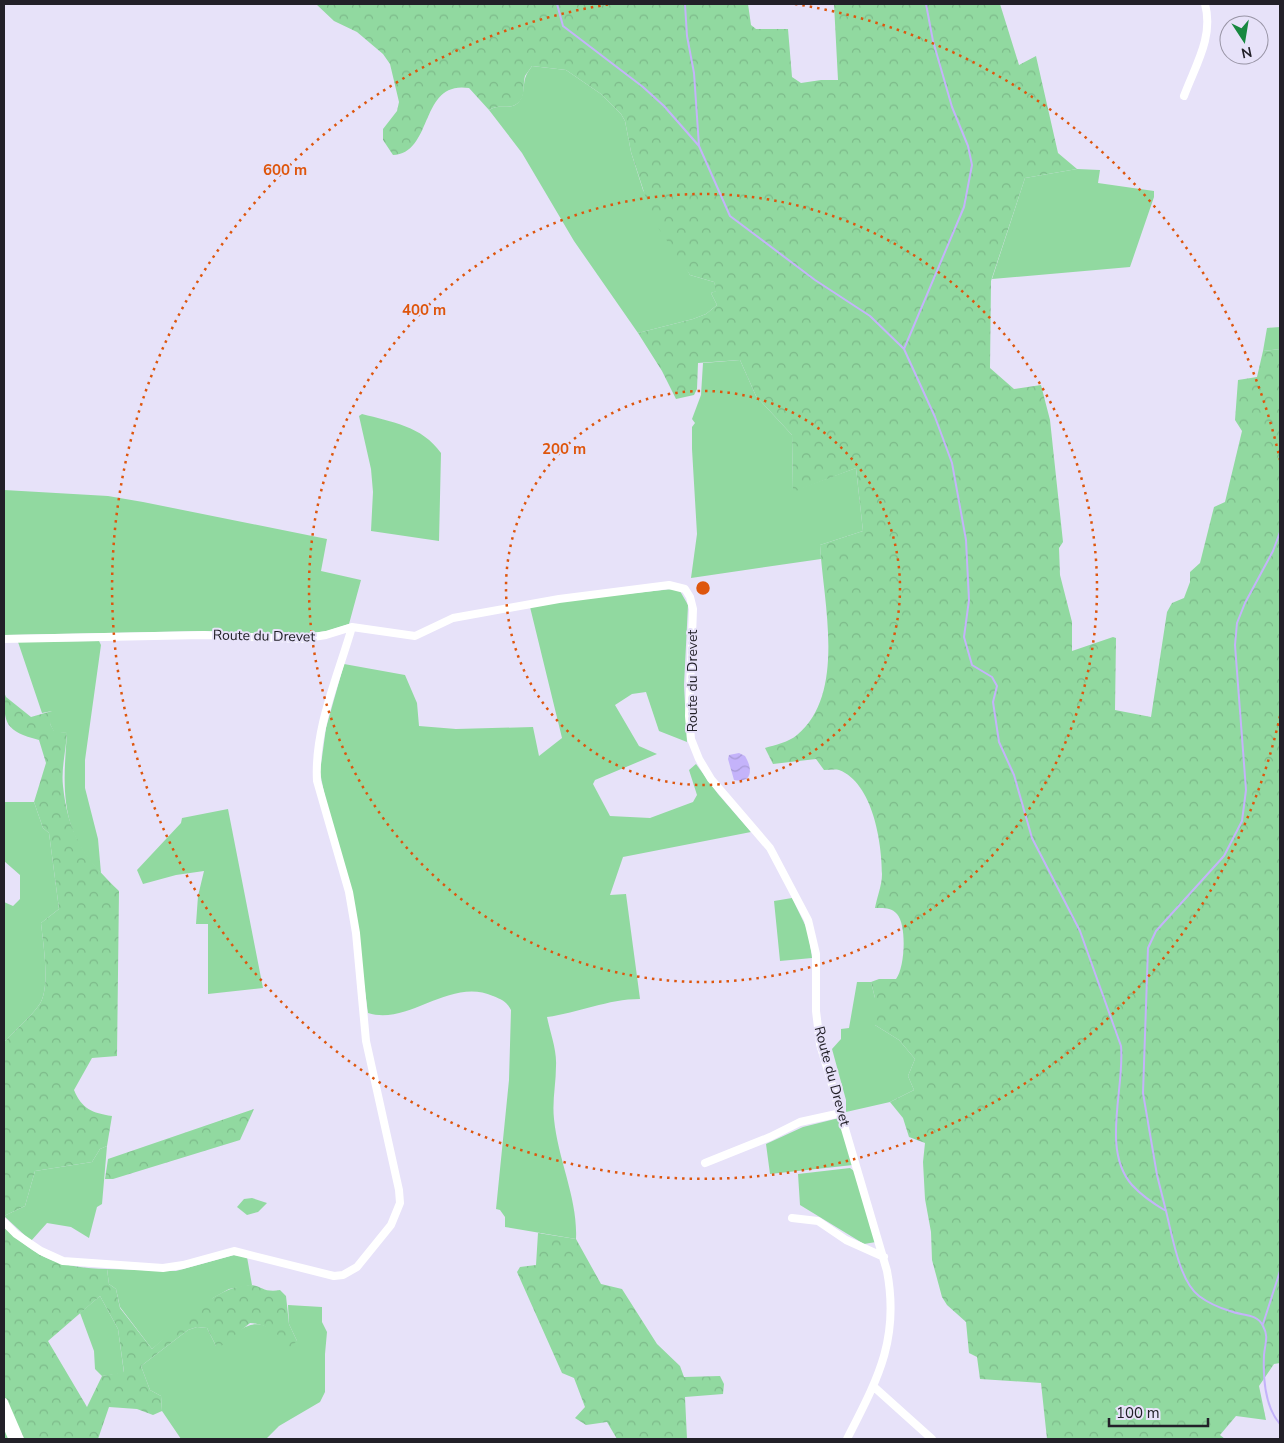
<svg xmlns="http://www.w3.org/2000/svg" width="1284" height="1443" font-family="'Nunito Sans',sans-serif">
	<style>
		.grass { fill: #91d9a0 }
		.forest { fill: url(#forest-crowns); fill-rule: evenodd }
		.water { fill: url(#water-waves) }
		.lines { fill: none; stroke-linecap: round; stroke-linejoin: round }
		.stream { stroke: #c4b3fa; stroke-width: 2 }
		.minor { stroke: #fff; stroke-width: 8 }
		.tertiary { stroke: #fff; stroke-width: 9 }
		.ring { fill: none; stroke: #de560d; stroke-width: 2.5; stroke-dasharray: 2.5 5 }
		.labels { text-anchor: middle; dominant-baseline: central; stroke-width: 4; stroke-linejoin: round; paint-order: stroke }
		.street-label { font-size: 14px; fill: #222028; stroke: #e7e2f9 }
		.centre { fill: #de560d; stroke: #e7e2f9; stroke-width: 2.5 }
		.ring-label { font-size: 15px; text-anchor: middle; font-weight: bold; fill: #de560d; stroke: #e7e2f9; stroke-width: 4; stroke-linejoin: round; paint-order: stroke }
	</style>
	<defs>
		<pattern id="forest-crowns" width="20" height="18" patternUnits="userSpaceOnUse" patternTransform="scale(1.25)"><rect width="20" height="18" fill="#91d9a0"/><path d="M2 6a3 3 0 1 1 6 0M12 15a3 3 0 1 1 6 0" fill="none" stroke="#7dba8a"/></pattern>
		<pattern id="water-waves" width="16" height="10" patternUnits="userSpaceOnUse" patternTransform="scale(1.25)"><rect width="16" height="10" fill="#c4b3fa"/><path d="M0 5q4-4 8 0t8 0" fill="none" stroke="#a89ad6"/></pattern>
	</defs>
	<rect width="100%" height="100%" fill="#e7e2f9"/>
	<!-- grass -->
	<path class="grass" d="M 532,66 L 566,70 L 601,94 L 621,114 L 625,121 L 631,152 L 643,190 L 690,275 L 714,282 L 717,291 L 711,293 L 717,305 L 706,314 L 693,319 L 638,333 L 574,241 L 522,153 L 489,110 C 498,104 506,109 515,105 C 526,99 522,85 526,76 C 527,73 530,69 532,66 Z
		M 1077,169 L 1100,170 L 1098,183 L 1154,191 L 1154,197 L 1130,267 L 992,279 L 1025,178 Z
		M 1280,327 L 1280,349 L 1263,351 L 1267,328 Z
		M 740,360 L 756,396 L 792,435 L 793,491 L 856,468 L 863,531 L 820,545 L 821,559 L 691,578 L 697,534 L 692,449 L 692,427 L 695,423 L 692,419 L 701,395 L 703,363 Z
		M 362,414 C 392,422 422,426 441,453 L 439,541 L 371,531 L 373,492 L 371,469 L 359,416 Z
		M 4,490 L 108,496 L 143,502 L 327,539 L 321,571 L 361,580 L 349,624 L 327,631 L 297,635 L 205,631 L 4,635 Z
		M 673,589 L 680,591 L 688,605 L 684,685 L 687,742 L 659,731 L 646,692 L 632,694 L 615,705 L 639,746 L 657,754 L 595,780 L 593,784 L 610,816 L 650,818 L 693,802 L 697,795 L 689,770 L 696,764 L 718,794 L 751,832 L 623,857 L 610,895 L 626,894 L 640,999 C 608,999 578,1013 547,1017 C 550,1032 557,1050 556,1066 C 556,1084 552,1101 554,1119 C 558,1160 578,1199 576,1239 L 505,1227 L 505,1217 L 500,1210 L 496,1209 L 509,1080 L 511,1010 C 507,1002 501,999 493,996 C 450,977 409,1026 368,1013 L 350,883 L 327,807 L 320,772 L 326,728 L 344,664 L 405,675 L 417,703 L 419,726 L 456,729 L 533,727 L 539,756 L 562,738 L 530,607 L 549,602 Z
		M 99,641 L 101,645 L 85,760 L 85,788 L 98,839 L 101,873 C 59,831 63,787 67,733 L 54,732 L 50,724 L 52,711 L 42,713 L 18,642 Z
		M 4,802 L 34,802 L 43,828 L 49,833 L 59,909 L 41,923 C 43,943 51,989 39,1005 C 29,1019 15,1030 4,1042 L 4,902 L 13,906 L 20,899 L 20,875 L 4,861 Z
		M 228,809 L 263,988 L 208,994 L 208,924 L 196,924 L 198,896 L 204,871 L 176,875 L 143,884 L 137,870 L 181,823 L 182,818 Z
		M 792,898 L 808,931 L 812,958 L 780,961 L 774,901 Z
		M 857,982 L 871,982 L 875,998 L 875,1025 L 899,1040 L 915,1059 L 908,1076 L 914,1090 L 890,1102 L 846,1112 L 846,1100 L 832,1049 L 841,1039 L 841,1029 L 849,1028 Z
		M 839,1118 L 853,1165 L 770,1174 L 766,1144 L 803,1127 Z
		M 107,1146 L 102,1204 L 97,1207 L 89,1238 L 71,1227 L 47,1223 L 31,1241 L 4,1216 L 25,1206 L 35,1171 L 92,1162 L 100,1149 Z
		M 850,1168 L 854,1171 L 876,1242 L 864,1244 L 800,1205 L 798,1174 Z
		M 252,1198 L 267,1203 L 258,1212 L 247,1215 L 237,1207 L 244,1199 Z
		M 234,1255 L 247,1257 L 252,1285 L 229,1289 L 213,1298 L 152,1349 L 120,1307 L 116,1289 L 109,1284 L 107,1269 L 176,1271 Z
		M 100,1296 L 118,1329 L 124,1373 L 102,1376 L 95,1369 L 94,1351 L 80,1313 Z
		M 288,1305 L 322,1307 L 322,1322 L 327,1332 L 325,1354 L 325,1392 L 320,1402 L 279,1426 L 266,1439 L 181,1439 L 162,1411 L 161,1396 L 150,1390 L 141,1366 L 188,1330 L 197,1327 L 207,1328 L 216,1346 C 258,1318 251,1318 297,1341 L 289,1324 Z"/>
	<!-- forest -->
	<path class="forest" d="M 316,4 L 748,4 L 751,25 L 756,29 L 788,29 L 792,77 L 801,83 L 821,80 L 838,80 L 834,4 L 1000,4 L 1019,65 L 1036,56 L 1058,153 L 1077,169 L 1025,178 L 991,281 L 990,368 L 1014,389 L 1041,385 L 1050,420 L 1063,542 L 1059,548 L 1060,575 L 1072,622 L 1072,651 L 1113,637 L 1116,638 L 1115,710 L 1151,717 L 1167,612 L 1172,603 L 1184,598 L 1190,582 L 1190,572 L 1200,563 L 1214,507 L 1225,502 L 1242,431 L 1235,420 L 1238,380 L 1257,377 L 1263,351 L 1280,349 L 1280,1363 L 1274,1364 L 1259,1386 L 1266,1420 L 1236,1416 L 1220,1435 L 1225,1439 L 1047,1439 L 1041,1383 L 980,1379 L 977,1357 L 969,1353 L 966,1322 L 947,1305 L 942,1297 L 932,1260 L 931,1232 L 925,1199 L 923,1162 L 925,1143 L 909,1137 L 903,1118 L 890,1102 L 914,1090 L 908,1076 L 915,1059 L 899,1040 L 875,1025 L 875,998 L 871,982 L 879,979 L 896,979 C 905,968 907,925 897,914 C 891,907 883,908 875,908 C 877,897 882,885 882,874 C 882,843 873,783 839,770 C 835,769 829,770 824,770 L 816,759 L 773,764 L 765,748 C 775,745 789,742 797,735 C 847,694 823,601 820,545 L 863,531 L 856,468 L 793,492 L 792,435 L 756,396 L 740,360 L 698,363 L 697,389 L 694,395 L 676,399 L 662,371 L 638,333 L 693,319 L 706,314 L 717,305 L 711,293 L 716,291 L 714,282 L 690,275 L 653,220 L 631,152 L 625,121 L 621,114 L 601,94 L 566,70 L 532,66 C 530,69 527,73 525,76 C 522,86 527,99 515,105 C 506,109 498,104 489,110 L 469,88 C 419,80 434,153 393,155 L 383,140 L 383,129 L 397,111 L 399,102 L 390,64 L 383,54 L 357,32 L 334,21 Z
		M 4,692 L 6,697 L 31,717 L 52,711 L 55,716 L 50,724 L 54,731 L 67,733 C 66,750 61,769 63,786 C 68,835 85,858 119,891 L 117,1056 L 92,1058 L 74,1090 C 82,1109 92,1113 112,1116 L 107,1146 L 100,1149 L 92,1162 L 35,1171 L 25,1206 L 4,1216 L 4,1042 C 15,1030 29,1019 39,1005 C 51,989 43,943 41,923 L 59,909 L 49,833 L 43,828 L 34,802 L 46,763 L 39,740 C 5,731 4,724 4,692 Z
		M 254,1109 L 240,1140 L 113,1179 L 105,1179 L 108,1159 Z
		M 4,1225 C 34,1259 63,1268 107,1269 L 109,1284 L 116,1289 L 120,1308 L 152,1349 C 180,1325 212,1287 250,1285 C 261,1285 263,1293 280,1290 L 286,1296 L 289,1324 L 297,1341 L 290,1347 C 277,1334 269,1324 250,1323 L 220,1347 L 216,1346 L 207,1328 L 197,1327 L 188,1330 L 141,1366 L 150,1390 L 161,1396 L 162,1411 L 153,1415 L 137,1409 L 109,1407 L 98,1439 L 4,1439 ZM 100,1296 L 118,1329 L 124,1372 L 102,1376 L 87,1407 L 48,1341 Z
		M 538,1233 L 576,1239 L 601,1284 L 622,1289 L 657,1344 L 680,1366 L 684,1377 L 720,1376 L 724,1384 L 723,1394 L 685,1397 L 687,1439 L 617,1439 L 607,1422 L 586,1425 L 575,1418 L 585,1407 L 574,1378 L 562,1373 L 517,1272 L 520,1267 L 536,1265 Z"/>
	<!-- water -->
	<path class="water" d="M 739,753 L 745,756 C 752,767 754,784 734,780 L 728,759 L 729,755 Z"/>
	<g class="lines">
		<!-- stream -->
		<path class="stream" d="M 557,4 L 563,26 L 643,87 L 664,106 L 699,146
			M 685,4 L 687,36 L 694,73 L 699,146 L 730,216 L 815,280 L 870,316 L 904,349
			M 926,4 L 933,41 L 952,107 L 968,146 L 972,165 L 964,207 L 904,349 L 935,417 L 952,463 L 966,540 L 969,600 L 964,637 L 972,665 L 992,677 L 997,686 L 993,702 L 999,742 L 1014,775 L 1032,838 L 1080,931 L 1121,1046 C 1125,1088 1101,1150 1132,1185 C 1142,1196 1154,1204 1166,1211 C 1172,1234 1179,1281 1199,1296 C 1207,1302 1220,1308 1230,1311 C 1242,1316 1257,1313 1263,1326 C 1269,1337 1265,1343 1264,1355 C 1263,1377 1265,1407 1280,1424
			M 1166,1211 L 1157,1175 L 1143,1093 L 1148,948 L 1156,931 L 1224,856 L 1242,821 L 1246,790 L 1235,645 L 1237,623 L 1245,603 L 1273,551 L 1280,532
			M 1263,1324 L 1280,1271"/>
		<!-- minor -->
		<path class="minor" d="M 1184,96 C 1195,66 1214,37 1205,4
			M 4,639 L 204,635 L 301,639 L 326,635 L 352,627 L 415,636 L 453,618 L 559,599 L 669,585 L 685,589 L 690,597 L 693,609 L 689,716 L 691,739 L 699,759 L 711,779 L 770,848 L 808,920 L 816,954 L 816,1011 L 820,1044 L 887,1271 C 900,1340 877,1380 847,1439
			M 705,1163 L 770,1137 L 800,1122 L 841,1113
			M 792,1218 L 818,1221 L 846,1240 L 884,1257
			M 4,1222 L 16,1234 L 41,1251 L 63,1261 L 163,1268 L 183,1265 L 234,1251 L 334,1276 L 343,1275 L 357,1267 L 391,1225 L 400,1203 L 399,1190 L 366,1041 L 356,933 L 349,892 L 317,781 C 314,729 338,676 352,627
			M 873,1386 L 932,1439
			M 4,1402 L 20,1439"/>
		<!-- tertiary -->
		<path class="tertiary" d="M 4,1418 L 13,1439"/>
	</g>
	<!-- distance rings -->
	<g class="ring">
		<circle cx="703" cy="588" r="197"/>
		<circle cx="703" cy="588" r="394"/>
		<path d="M1280 716A591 591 0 1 1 611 4M795 4A591 591 0 0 1 1280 460"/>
	</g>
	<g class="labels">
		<!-- street labels -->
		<g class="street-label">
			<text transform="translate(264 636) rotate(1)">Route du Drevet</text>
			<text transform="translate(692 681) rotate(-90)">Route du Drevet</text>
			<text transform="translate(832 1076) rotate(75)">Route du Drevet</text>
		</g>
	</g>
	<circle cx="703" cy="588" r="8" class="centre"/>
	<g class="ring-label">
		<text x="285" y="175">600 m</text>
		<text x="424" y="315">400 m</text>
		<text x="564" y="454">200 m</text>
	</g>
	<!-- border -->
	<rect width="1284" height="1443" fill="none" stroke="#222028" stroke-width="10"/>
	<!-- north arrow -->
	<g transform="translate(1244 40) rotate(168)"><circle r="24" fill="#e7e2f9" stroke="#9894a5"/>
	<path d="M0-4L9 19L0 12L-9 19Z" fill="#178840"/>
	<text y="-8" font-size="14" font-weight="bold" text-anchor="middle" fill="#222028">N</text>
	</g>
	<!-- scale -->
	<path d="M1109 1418v8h99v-8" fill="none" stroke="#222028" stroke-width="2.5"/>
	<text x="1116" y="1418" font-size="15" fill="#222028" stroke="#e7e2f9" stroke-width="4" paint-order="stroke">100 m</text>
</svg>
